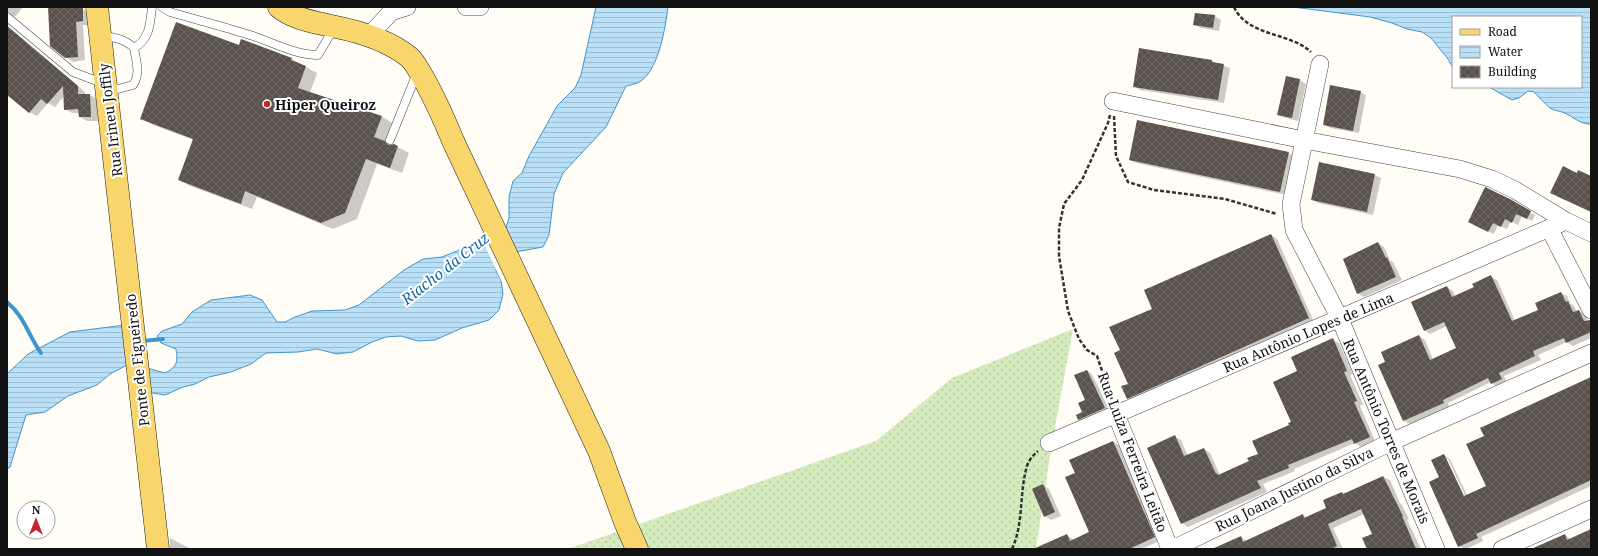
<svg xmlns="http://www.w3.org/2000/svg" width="1598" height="556" font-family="'Noto Serif',serif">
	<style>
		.grass { fill: url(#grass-dots) }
		.water { fill: url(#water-rules); stroke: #3f96cf }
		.pier { fill: #fffdf5 }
		.shadow { fill: #0003; fill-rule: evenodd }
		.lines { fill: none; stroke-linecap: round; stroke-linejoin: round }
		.stream { stroke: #3f96cf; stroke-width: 4 }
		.building { fill: url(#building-cross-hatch) }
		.service-casing { stroke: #444; stroke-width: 9 }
		.minor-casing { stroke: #444; stroke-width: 18 }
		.primary-casing { stroke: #222; stroke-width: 23 }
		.path { stroke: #333; stroke-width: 2.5; stroke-dasharray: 4 2; stroke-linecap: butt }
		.service { stroke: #fff; stroke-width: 8 }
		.minor { stroke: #fff; stroke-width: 17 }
		.primary { stroke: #f9d66b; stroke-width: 22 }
		.poi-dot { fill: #c4262e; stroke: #fff; stroke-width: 1.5 }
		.labels { text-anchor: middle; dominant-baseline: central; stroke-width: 4; stroke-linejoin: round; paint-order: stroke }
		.poi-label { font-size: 14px; font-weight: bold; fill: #111; stroke: #fff; text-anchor: start }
		.street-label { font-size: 14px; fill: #111; stroke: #fff }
		.water-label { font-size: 15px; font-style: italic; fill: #1768a6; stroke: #fff }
	</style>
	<defs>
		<pattern id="grass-dots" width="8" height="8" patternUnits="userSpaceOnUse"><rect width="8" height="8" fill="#d5ebbd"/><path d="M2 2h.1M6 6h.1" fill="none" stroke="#b6c8a1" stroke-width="1.8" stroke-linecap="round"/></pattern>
		<pattern id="water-rules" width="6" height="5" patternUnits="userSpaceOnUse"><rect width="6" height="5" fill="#b9e0f7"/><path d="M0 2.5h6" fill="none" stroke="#9ebfd3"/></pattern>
		<pattern id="building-cross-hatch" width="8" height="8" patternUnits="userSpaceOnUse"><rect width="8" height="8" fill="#5a524d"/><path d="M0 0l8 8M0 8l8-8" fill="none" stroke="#6d6662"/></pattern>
	</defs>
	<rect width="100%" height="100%" fill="#fffdf5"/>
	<!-- grass -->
	<path class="grass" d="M 1073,329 L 1051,449 L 1036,549 L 568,549 L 876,441 L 952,378 Z"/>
	<!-- water -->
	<path class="water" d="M 596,7 L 668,7 C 665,29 659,68 641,81 C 637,84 630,85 626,86 L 606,127 L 563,173 L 554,194 L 549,235 L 543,247 L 498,255 L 496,271 L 501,280 L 503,294 L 499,310 L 489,320 L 462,328 L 435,340 L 418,341 L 401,336 L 386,337 L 372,342 L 353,352 L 337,354 L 317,349 L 298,352 L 266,353 L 251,364 L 231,372 L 209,377 L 195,384 L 183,387 L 165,395 L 146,392 L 143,367 L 165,373 C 177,367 178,362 176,349 L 161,343 L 157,336 L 162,331 L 182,324 L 192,312 L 211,300 L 250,295 L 262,300 L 277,322 L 285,322 L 295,317 L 312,311 L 345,310 L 359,305 L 404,270 L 423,259 L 442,257 L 477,243 L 492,241 L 505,230 L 509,218 L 509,197 L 513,181 L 522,173 L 529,156 L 557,106 L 575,88 L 581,75 Z
		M 1293,7 L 1591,7 L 1591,124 C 1582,125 1573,117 1565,113 C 1560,111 1555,111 1550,108 C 1544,103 1539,97 1534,92 L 1528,91 L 1519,98 L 1512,100 L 1489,87 L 1581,87 L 1581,17 L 1453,17 L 1453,68 L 1448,59 L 1431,38 L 1422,32 L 1407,29 L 1392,23 L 1370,17 Z
		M 125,325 L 129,364 L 110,374 L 97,385 L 68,396 L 45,412 L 26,415 L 10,467 L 7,469 L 7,374 L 28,354 L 70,332 Z"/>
	<!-- pier -->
	<path class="pier" d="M 505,225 L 518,254 L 500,257 L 498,271 L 503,280 L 504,286 L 482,240 L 491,239 L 503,229 Z"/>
	<!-- shadow -->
	<path class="shadow" d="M 7,7 L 23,7 L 16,16 L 10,17 L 8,26 L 85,92 L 85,95 L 90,95 L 97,99 L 98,121 L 87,121 L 80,117 L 80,113 L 72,113 L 65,109 L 64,96 L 55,107 L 48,103 L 37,116 L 29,112 L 7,71 Z
		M 49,7 L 82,7 L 82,9 L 90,13 L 90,25 L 83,25 L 85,60 L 73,62 L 51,46 Z
		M 1215,16 L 1221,20 L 1219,31 L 1201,28 L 1195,25 Z
		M 242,40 L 292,59 L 317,73 L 310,93 L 381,116 L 392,123 L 385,142 L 391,146 L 398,147 L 409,153 L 402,173 L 377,164 L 357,219 L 333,229 L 257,197 L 252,209 L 190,186 L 179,180 L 194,140 L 153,125 L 142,118 L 239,47 Z
		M 1212,61 L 1230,68 L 1224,103 L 1140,90 L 1134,86 Z
		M 1300,80 L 1306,84 L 1298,121 L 1285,118 L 1279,115 Z
		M 1360,92 L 1366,95 L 1359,133 L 1330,128 L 1324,124 Z
		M 1288,153 L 1295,157 L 1286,195 L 1136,163 L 1130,160 Z
		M 1374,175 L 1381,178 L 1373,215 L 1318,203 L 1312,199 Z
		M 1510,200 L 1535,215 L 1532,221 L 1522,216 L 1518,225 L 1511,221 L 1507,229 L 1498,225 L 1494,234 L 1474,225 Z
		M 1271,235 L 1277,239 L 1314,322 L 1134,402 L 1128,398 L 1129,384 L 1121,351 Z
		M 1378,243 L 1384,247 L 1390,260 L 1393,262 L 1402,280 L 1364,297 L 1358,294 L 1344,260 Z
		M 1491,277 L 1497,280 L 1515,321 L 1540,311 L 1561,293 L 1567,296 L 1570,303 L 1574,306 L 1577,312 L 1579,311 L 1585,314 L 1588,321 L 1591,321 L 1591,338 L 1573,346 L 1567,342 L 1538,355 L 1541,360 L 1504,376 L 1507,383 L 1497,387 L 1491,382 L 1448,403 L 1449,407 L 1410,424 L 1404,421 L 1379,366 L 1386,363 L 1419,336 L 1425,340 L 1433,359 L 1457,348 L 1447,326 L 1430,334 L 1424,330 L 1447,287 L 1453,291 L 1455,296 L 1475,288 Z
		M 1333,340 L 1339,343 L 1353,374 L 1350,375 L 1363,404 L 1360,406 L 1375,441 L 1361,447 L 1355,443 L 1294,469 L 1295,471 L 1263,484 L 1267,492 L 1188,527 L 1182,523 L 1175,437 L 1181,440 L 1188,456 L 1204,449 L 1210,453 L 1220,475 L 1250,462 L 1292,422 L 1298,372 Z
		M 1087,371 L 1091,373 L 1097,384 L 1109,410 L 1083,421 L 1079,419 L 1083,412 L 1086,401 Z
		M 1591,378 L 1591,486 L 1481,537 L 1483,541 L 1466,549 L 1459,546 L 1440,478 L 1444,455 L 1450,459 L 1467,495 L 1487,486 L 1486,436 ZM 1445,459 L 1448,459 L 1467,500 L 1465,501 Z
		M 1113,442 L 1119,445 L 1160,541 L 1141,549 L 1052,549 L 1067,535 L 1074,540 L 1091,532 L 1076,474 Z
		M 1383,477 L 1390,480 L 1400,503 L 1402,505 L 1409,519 L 1407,520 L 1421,549 L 1368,549 L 1373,534 L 1364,514 L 1333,528 L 1343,549 L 1214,549 L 1241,537 L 1247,541 L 1303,515 L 1307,518 L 1328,508 L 1342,493 L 1344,494 Z
		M 1043,485 L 1049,489 L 1061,516 L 1051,520 L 1045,516 L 1033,489 Z
		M 1591,530 L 1591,549 L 1550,549 L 1565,535 L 1571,539 Z
		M 170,538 L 191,549 L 170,549 Z"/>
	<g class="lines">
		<!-- stream -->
		<path class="stream" d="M 7,302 C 25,317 28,335 41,353
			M 142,341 L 163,339"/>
	</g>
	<!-- building -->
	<path class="building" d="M 48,7 L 83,8 L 83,21 L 76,22 L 78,57 L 65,58 L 50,46 Z
		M 1195,13 L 1215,15 L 1213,28 L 1193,25 Z
		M 176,22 L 239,45 L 241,39 L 292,58 L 291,60 L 306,66 L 298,88 L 382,116 L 374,137 L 385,141 L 388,145 L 394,144 L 398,146 L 390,168 L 366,159 L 345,213 L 321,223 L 245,191 L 241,204 L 178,180 L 193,139 L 140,119 Z
		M 7,26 L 78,86 L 78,94 L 90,94 L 91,117 L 79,117 L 78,109 L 64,110 L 63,86 L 47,104 L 41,99 L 29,113 L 7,95 Z
		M 1139,48 L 1212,60 L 1212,62 L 1224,64 L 1218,100 L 1133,87 Z
		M 1286,76 L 1300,79 L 1292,118 L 1277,115 Z
		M 1330,85 L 1361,91 L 1353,131 L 1323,125 Z
		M 1137,120 L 1289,152 L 1280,192 L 1129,160 Z
		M 1319,162 L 1375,174 L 1367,212 L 1311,200 Z
		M 1563,166 L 1577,173 L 1578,170 L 1591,176 L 1591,212 L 1550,193 Z
		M 1485,187 L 1510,199 L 1531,211 L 1527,219 L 1516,214 L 1512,223 L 1505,219 L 1501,227 L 1493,223 L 1488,232 L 1468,222 Z
		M 1271,234 L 1309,318 L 1127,399 L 1121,386 L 1128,384 L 1114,353 L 1120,350 L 1109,327 L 1152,309 L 1144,290 Z
		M 1378,242 L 1386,258 L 1387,257 L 1396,277 L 1357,294 L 1343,259 Z
		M 1491,275 L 1512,321 L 1538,310 L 1535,303 L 1561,292 L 1566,302 L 1568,301 L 1573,312 L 1579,310 L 1584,321 L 1591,320 L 1591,332 L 1566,343 L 1564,338 L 1533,351 L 1535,356 L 1499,373 L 1502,379 L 1491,384 L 1488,378 L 1443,400 L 1444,403 L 1403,421 L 1378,365 L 1385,362 L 1381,352 L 1419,335 L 1430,360 L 1456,348 L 1444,322 L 1424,331 L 1411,302 L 1447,286 L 1452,297 L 1474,287 L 1472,284 Z
		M 1333,338 L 1347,371 L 1344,372 L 1357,401 L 1354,402 L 1370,437 L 1354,444 L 1352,439 L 1288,465 L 1289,468 L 1257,481 L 1261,488 L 1181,524 L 1147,448 L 1175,435 L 1184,456 L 1204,448 L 1216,474 L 1217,473 L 1218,475 L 1249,461 L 1247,458 L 1258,454 L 1252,441 L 1289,425 L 1288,423 L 1291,422 L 1273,382 L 1297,371 L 1291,357 Z
		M 1087,370 L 1105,408 L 1078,420 L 1076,415 L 1082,412 L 1078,403 L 1085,400 L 1074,375 Z
		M 1591,377 L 1591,480 L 1476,534 L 1478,538 L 1458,547 L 1429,482 L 1439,477 L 1431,460 L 1444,454 L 1464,496 L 1486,486 L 1466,444 L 1484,436 L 1480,428 Z
		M 1113,441 L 1155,537 L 1129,549 L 1033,549 L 1067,534 L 1070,541 L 1089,532 L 1065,477 L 1075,473 L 1069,460 Z
		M 1383,476 L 1403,516 L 1402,516 L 1416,549 L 1367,549 L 1362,538 L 1372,534 L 1361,509 L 1328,524 L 1337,546 L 1331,549 L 1212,549 L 1241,536 L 1243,542 L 1303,514 L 1304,518 L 1326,508 L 1323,500 L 1342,492 L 1343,494 Z
		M 1043,484 L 1055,512 L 1044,517 L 1032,489 Z
		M 1591,529 L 1591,549 L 1531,549 L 1565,534 L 1567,540 Z"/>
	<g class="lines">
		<defs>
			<path id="service" d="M 162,7 L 170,12 C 197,20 226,27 253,36 C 274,43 296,55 318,55 L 334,28
				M 7,17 L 73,72 L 118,89 L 133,85 C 141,73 136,61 134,48 C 125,39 114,37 102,36
				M 134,48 C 150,39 150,24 152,7
				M 390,140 L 417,73"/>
			<path id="minor" d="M 466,7 L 480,7
				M 369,36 L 391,12 L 407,7
				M 1320,64 L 1291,204 L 1294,230 L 1340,319 L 1436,549
				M 1113,101 L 1304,140 L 1460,169 L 1492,179 L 1515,190 L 1566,221 L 1591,233
				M 1549,228 L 1591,310
				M 1116,414 L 1170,549
				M 1049,443 L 1566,221
				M 1173,549 L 1391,442 L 1591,353
				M 1502,549 L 1591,509"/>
			<path id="primary" d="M 97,7 L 158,549
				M 279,7 C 292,19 319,23 336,27 C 361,32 389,41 409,57 C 414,61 418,69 421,74 C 434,96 444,119 454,143 L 599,451 L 625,522 L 637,549"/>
		</defs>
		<!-- service casing -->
		<use href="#service" class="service-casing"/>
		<!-- minor casing -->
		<use href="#minor" class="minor-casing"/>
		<!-- primary casing -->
		<use href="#primary" class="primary-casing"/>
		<!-- path -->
		<path class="path" d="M 1234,7 C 1248,37 1290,32 1311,52
			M 1110,115 L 1108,123 L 1082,180 L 1064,204 L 1059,228 L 1059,256 L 1068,311 L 1079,339 L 1087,350 L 1097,356 L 1112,400
			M 1114,116 L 1116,156 L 1128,182 L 1154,190 L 1225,199 L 1277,214
			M 1012,549 C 1024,523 1019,493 1027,466 C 1029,460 1033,455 1038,451"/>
		<!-- service -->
		<use href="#service" class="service"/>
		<!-- minor -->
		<use href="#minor" class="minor"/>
		<!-- primary -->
		<use href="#primary" class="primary"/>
	</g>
	<!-- markers -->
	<circle class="poi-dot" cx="267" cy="104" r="4"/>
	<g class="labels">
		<!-- poi labels -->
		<g class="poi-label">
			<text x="275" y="104">Hiper Queiroz</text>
		</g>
		<!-- street labels -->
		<g class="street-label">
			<text transform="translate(110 120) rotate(-97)">Rua Irineu Joffily</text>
			<text transform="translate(1308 332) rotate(-23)">Rua Antônio Lopes de Lima</text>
			<text transform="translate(137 360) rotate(-96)">Ponte de Figueiredo</text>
			<text transform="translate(1387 431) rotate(67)">Rua Antônio Torres de Morais</text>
			<text transform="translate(1133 452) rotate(69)">Rua Luiza Ferreira Leitão</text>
			<text transform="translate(1294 489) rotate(-26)">Rua Joana Justino da Silva</text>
		</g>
		<!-- water labels -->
		<g class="water-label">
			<text transform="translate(445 268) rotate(-38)">Riacho da Cruz</text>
		</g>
	</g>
	<!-- border -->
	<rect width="1598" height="556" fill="none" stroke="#111111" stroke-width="16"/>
	<!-- legend -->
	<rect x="1452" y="16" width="130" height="72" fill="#ffffff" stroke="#a0a0a0"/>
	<rect x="1460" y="29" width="20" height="6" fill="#f9d66b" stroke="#a0a0a0"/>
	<text x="1488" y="36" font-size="12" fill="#111111">Road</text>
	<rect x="1460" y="46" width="20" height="12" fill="url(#water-rules)" stroke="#a0a0a0"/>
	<text x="1488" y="56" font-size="12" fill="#111111">Water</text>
	<rect x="1460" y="66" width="20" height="12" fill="url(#building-cross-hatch)" stroke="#a0a0a0"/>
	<text x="1488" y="76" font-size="12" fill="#111111">Building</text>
	<!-- north arrow -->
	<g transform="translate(36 520)"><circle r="19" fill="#ffffff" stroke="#a0a0a0"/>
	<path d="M0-3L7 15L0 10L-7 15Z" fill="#c4262e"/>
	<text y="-6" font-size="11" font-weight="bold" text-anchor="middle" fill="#111111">N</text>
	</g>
</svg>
